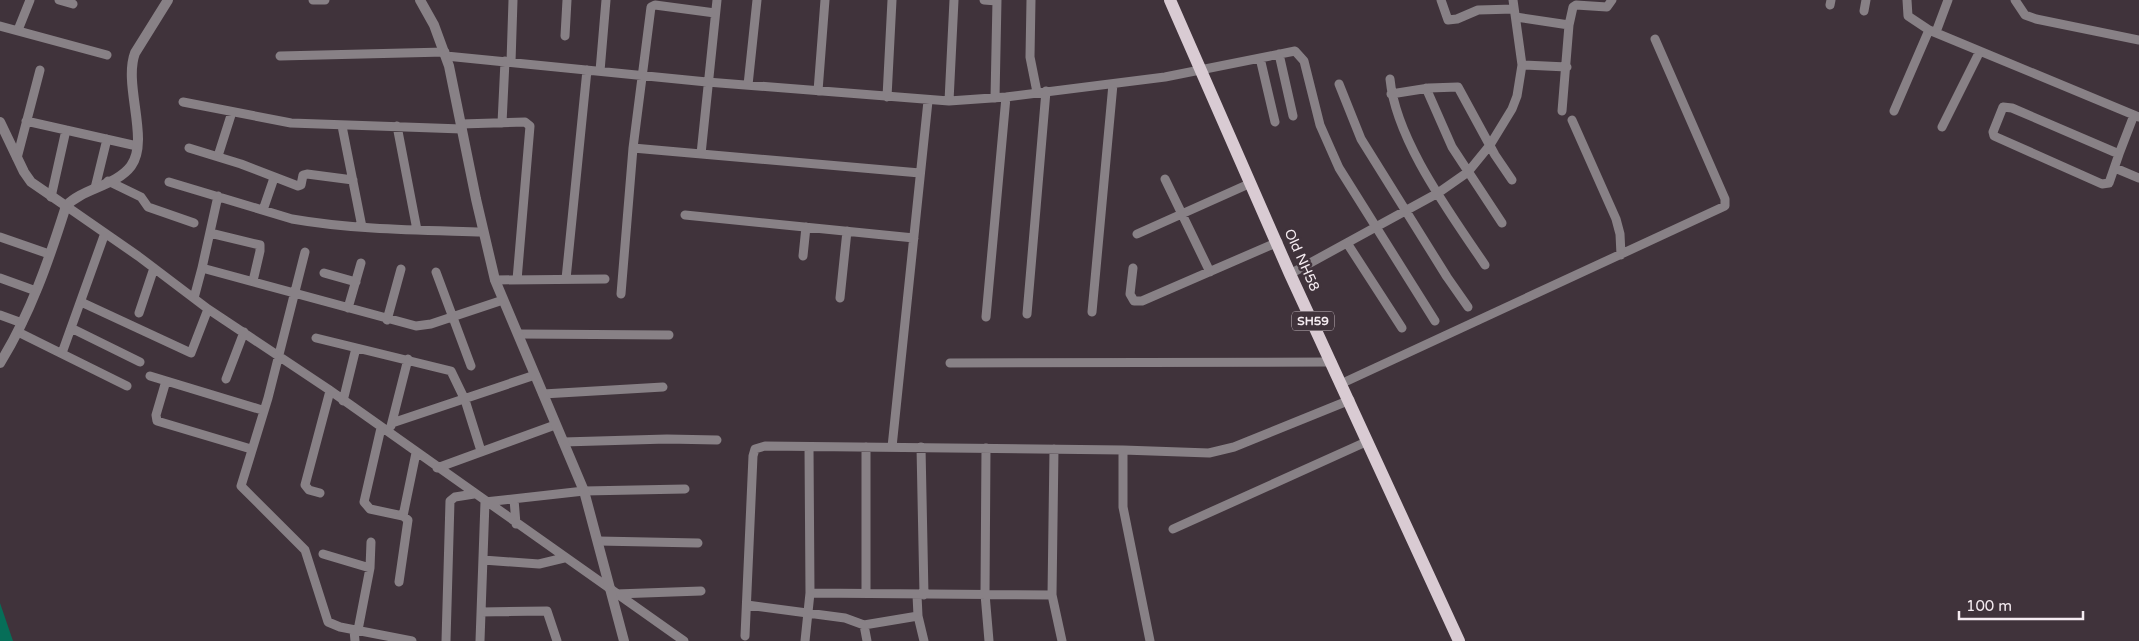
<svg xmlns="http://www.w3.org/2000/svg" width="2139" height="641" font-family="'Varela Round',sans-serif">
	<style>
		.water { fill: #066e58 }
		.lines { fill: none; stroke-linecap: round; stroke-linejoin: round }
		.minor { stroke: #888186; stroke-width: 9 }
		.tertiary { stroke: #888186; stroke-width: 10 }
		.primary { stroke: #d9cbd3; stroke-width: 12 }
		.labels { text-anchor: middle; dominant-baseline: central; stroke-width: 5; stroke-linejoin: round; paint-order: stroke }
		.shield { fill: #40333b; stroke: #bfb4ba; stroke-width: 1 }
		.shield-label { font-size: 12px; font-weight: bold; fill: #f5ecf1 }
		.street-label { font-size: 14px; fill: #f5ecf1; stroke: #40333b }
	</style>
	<rect width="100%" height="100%" fill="#40333b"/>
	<!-- water -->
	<path class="water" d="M 0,603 L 13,641 L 0,641 Z"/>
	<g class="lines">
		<!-- minor -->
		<path class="minor" d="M 59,0 L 73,4
			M 313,0 L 325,0
			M 984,0 L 997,1
			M 1031,0 L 1030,57 L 1037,92
			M 1441,0 L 1448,20 L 1457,19 L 1478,10 L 1514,9
			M 1907,0 L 1908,16 L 1929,30 L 2139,117
			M 2015,0 L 2025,15 L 2036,19 L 2139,40
			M 1830,5 L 1831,0
			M 1864,11 L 1866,0
			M 1516,17 L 1569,25
			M 0,26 L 107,55
			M 18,30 L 30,0
			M 1936,32 L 1948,0
			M 565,36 L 567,0
			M 1279,54 L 1293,116
			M 280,56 L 445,52
			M 446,56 L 707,82 L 949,101 L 1006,97 L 1165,77 L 1295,51 L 1304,61 L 1320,125 L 1339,168 L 1435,321
			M 1260,58 L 1275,122
			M 511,62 L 513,0
			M 1522,65 L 1567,67
			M 600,71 L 606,0
			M 1390,79 C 1396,141 1451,214 1485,265
			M 1339,84 L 1361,139 L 1447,277 L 1468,307
			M 748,85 L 757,0
			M 1426,88 L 1452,147 L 1502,223
			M 818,91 L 825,0
			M 1391,94 L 1429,88 L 1458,87 L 1495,155 L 1512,180
			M 887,97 L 892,0
			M 995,98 L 997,0
			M 949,101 L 954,0
			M 183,102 L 291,123 L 462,129
			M 2003,107 L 2012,108 L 2119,154 L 2109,183 L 2102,184 L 1994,136 L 1993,132 Z
			M 1562,111 L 1569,25 L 1573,7 L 1576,5 L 1607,7 L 1612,0
			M 1894,111 L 1929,30
			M 1572,120 L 1616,219 L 1620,234 L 1621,255
			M 26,121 L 137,146
			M 502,123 L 505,61
			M 461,124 L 525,122 L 530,126 L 517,280
			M 342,126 L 362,227
			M 397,126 L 417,230
			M 1942,127 L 1980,51
			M 189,148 L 241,164 L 298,186 L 301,185 L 303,175 L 307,174 L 353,180
			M 633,148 L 920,173
			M 701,154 L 717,0
			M 2119,154 L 2134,115
			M 218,156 L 232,112
			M 17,158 L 40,70
			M 2115,168 L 2139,178
			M 1165,179 L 1210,272
			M 108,181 L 141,197 L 148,207 L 194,223
			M 169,182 L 292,219 C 355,230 420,230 483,232
			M 95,188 L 107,139
			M 51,197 L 66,130
			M 66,206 L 138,256 L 208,309 L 328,389 L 684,641
			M 263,210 L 274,178
			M 685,215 L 914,238
			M 210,233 L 260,245 L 260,251 L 253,281
			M 1137,234 L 1251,183
			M 0,237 L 49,254
			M 1347,243 L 1402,328
			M 305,252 L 268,398 L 241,486 L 305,550 L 328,622 L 340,627 L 412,641
			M 803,256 L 806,227
			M 202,268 L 218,196
			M 1133,268 L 1130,294 L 1134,301 L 1142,301 L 1278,242
			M 436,272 L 471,366
			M 324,273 L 356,282
			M 1290,274 L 1438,193 L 1468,172 L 1490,145 L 1512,109 L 1517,96 L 1522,65 L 1513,0
			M 0,278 L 36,291
			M 566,279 L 587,70
			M 495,280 L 605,279
			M 621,294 L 633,148 L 651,7 L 655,5 L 715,13
			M 194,298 L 202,268 L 416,326 L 431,324 L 503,300
			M 840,298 L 847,231
			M 81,302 L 191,353 L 208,309
			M 348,308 L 361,263
			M 1092,312 L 1113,84
			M 139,313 L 154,268
			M 1027,314 L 1046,91
			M 0,315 L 22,323
			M 986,317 L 1006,97
			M 387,320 L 401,269
			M 71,328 L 140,362
			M 18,332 L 127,386
			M 518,334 L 669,335
			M 316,338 L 451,371 L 465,400 L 481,451
			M 62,353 L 105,233
			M 950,363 L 1332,362
			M 150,376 L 262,410
			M 226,379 L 244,332
			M 166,381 L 156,415 L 157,421 L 251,449
			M 1347,381 L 1725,206 L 1725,199 L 1655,39
			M 543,394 L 663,387
			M 343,401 L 356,348
			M 392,423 L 535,375
			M 391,426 L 408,359
			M 381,428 L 364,502 L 370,509 L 403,516 L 408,520 L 399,582
			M 563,442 L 667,439 L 717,440
			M 866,447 L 866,593
			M 892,447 L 928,101
			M 921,447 L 924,595
			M 986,448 L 985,594 L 989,641
			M 1054,449 L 1052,595 L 1062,641
			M 1123,450 L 1123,507 L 1150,641
			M 437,468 L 555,425
			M 320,493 L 309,490 L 305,485 L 330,391
			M 514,499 L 516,524
			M 403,516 L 416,453
			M 1173,529 L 1368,441
			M 598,541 L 698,543
			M 323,554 L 370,568
			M 483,560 L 539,564 L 564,558
			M 810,593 L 1052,595
			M 616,594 L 701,591
			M 917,595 L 918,616 L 924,641
			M 747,605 L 845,618 L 864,625 L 918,616
			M 481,612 L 547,611 L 557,641
			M 864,625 L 867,641
			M 354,630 L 355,641
			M 358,630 L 370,568 L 371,542
			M 745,636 L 753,456 L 755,449 L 765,446 L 1123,450 L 1209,453 L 1234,447 L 1350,400
			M 446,641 L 450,501 L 455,497 L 474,494
			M 480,641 L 485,502 L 584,491 L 685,489
			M 805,641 L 810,593 L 809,447"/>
		<!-- tertiary -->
		<path class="tertiary" d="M 420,0 L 434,25 L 449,66 L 476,199 L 495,280 L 584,491 L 624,641
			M 0,122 L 24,172 L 31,182 L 66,206
			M 0,363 C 30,315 49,260 66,206 C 83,188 116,186 131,166 C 150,140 123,85 135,53 L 168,0"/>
		<!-- primary -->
		<path class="primary" d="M 1170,0 L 1290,274 L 1459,641"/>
	</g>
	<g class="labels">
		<!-- shield labels -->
		<rect class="shield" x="1292" y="311.5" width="42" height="19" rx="4"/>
		<g class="shield-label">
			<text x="1313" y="321">SH59</text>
		</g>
		<!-- street labels -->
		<g class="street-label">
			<text transform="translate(1302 260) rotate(66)">Old NH58</text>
		</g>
	</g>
	<!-- scale -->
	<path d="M1959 611v8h124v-8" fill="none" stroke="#f5ecf1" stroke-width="2.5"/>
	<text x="1966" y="611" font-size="15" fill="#f5ecf1" stroke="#40333b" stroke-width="4" paint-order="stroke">100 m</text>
</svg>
